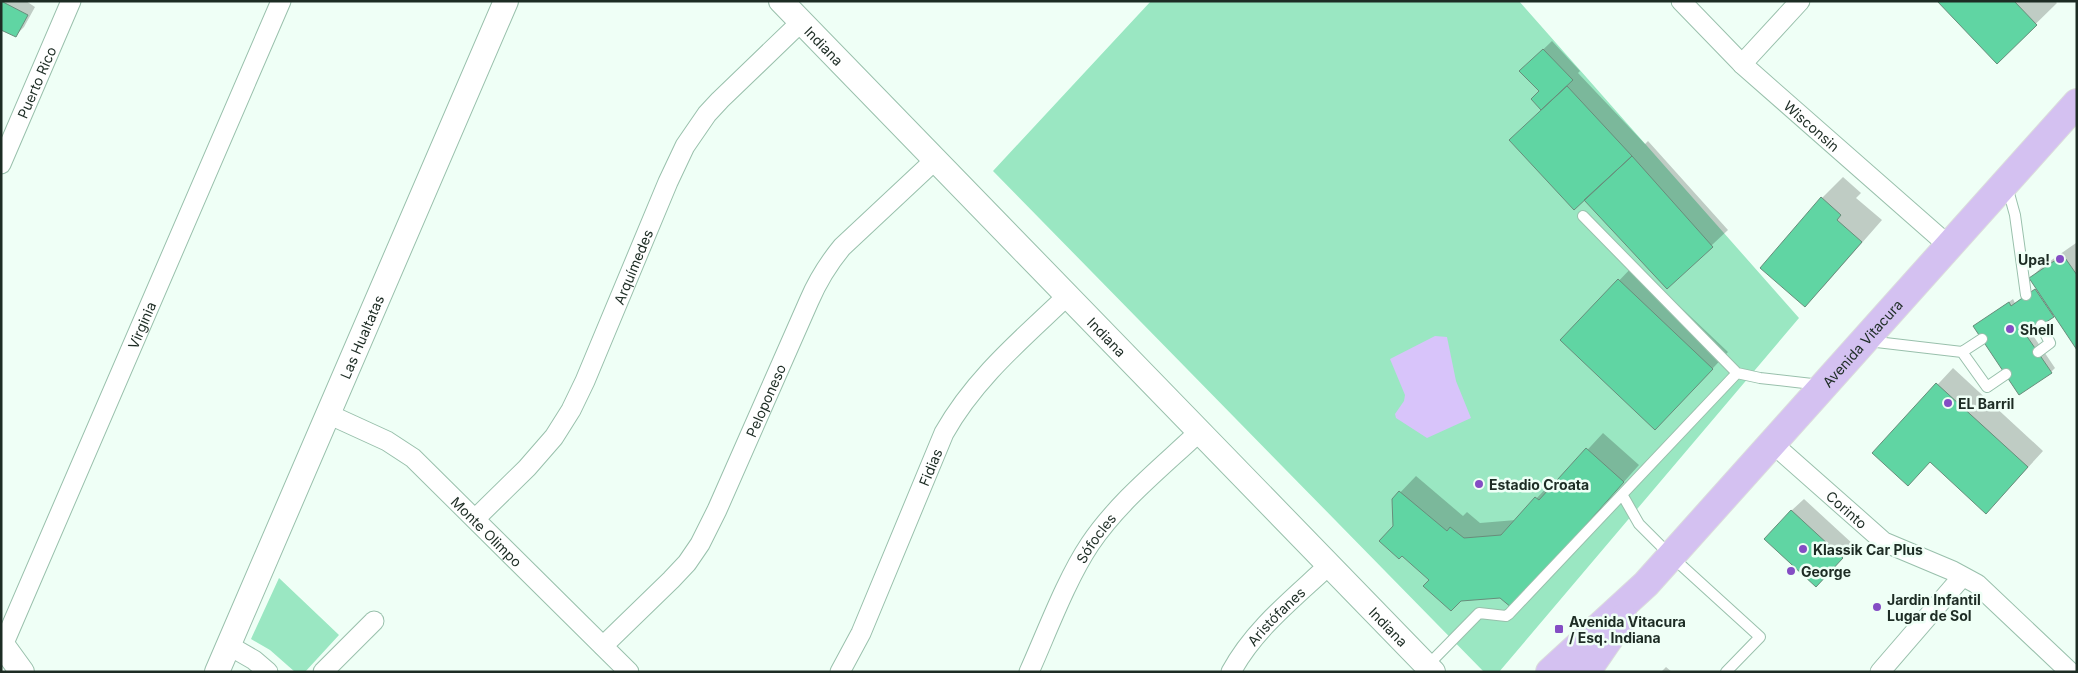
<svg xmlns="http://www.w3.org/2000/svg" width="2078" height="673" font-family="Inter,sans-serif">
	<style>
		.green { fill: #9ae7c2 }
		.water { fill: #d8c4fa }
		.shadow { fill: #0003 }
		.building { fill: #60d5a3; stroke: #688d7b }
		.lines { fill: none; stroke-linecap: round; stroke-linejoin: round }
		.service-casing { stroke: #99c0ac; stroke-width: 12 }
		.minor-casing { stroke: #99c0ac; stroke-width: 21 }
		.tertiary-casing { stroke: #99c0ac; stroke-width: 26 }
		.primary-casing { stroke: #dbdddc; stroke-width: 30 }
		.service { stroke: #fff; stroke-width: 10 }
		.minor { stroke: #fff; stroke-width: 19 }
		.tertiary { stroke: #fff; stroke-width: 24 }
		.primary { stroke: #d4c1f1; stroke-width: 28 }
		.poi-dot { fill: #844dc4; stroke: #effff6; stroke-width: 2 }
		.labels { text-anchor: middle; dominant-baseline: central; stroke-width: 5; stroke-linejoin: round; paint-order: stroke }
		.street-label { font-size: 14px; fill: #1d2c24; stroke: #effff6 }
		.poi-label { font-size: 14px; font-weight: bold; fill: #1d2c24; stroke: #effff6; text-anchor: start }
	</style>
	<rect width="100%" height="100%" fill="#effff6"/>
	<!-- green -->
	<path class="green" d="M 1151,1 L 1519,1 L 1799,318 L 1499,672 L 1484,672 L 993,171 Z
		M 279,578 L 339,635 L 305,672 L 295,672 L 270,650 L 251,639 Z"/>
	<!-- water -->
	<path class="water" d="M 1435,336 L 1447,337 L 1456,381 L 1471,418 L 1427,438 L 1396,418 L 1395,414 L 1404,401 L 1405,395 L 1390,359 Z"/>
	<!-- shadow -->
	<path class="shadow" d="M 1,1 L 26,1 L 35,7 L 24,27 L 15,36 Z
		M 1938,1 L 2055,1 L 2057,3 L 1997,62 Z
		M 1552,41 L 1580,71 L 1578,73 L 1645,144 L 1648,141 L 1728,230 L 1667,287 L 1542,109 L 1532,99 L 1541,91 L 1521,71 Z
		M 1843,177 L 1861,193 L 1856,198 L 1882,220 L 1825,285 L 1805,306 L 1761,268 L 1822,198 Z
		M 2076,243 L 2077,348 L 2054,314 L 2030,331 L 2055,368 L 2051,372 L 1975,326 L 2013,299 L 2015,303 L 2037,288 L 2030,278 L 2043,266 Z
		M 1635,264 L 1728,352 L 1671,413 L 1562,340 Z
		M 1953,368 L 2043,451 L 2002,496 L 1930,461 L 1874,453 Z
		M 1603,433 L 1639,465 L 1527,590 L 1501,596 L 1431,580 L 1394,526 L 1393,500 L 1416,476 L 1463,516 L 1467,512 L 1480,523 L 1516,520 L 1552,482 L 1555,485 Z
		M 1804,499 L 1854,545 L 1829,573 L 1791,511 Z
		M 1666,667 L 1672,672 L 1661,672 Z"/>
	<!-- building -->
	<path class="building" d="M 1,1 L 28,15 L 16,37 L 1,30 Z
		M 1937,1 L 2014,1 L 2037,25 L 1997,64 Z
		M 1543,49 L 1573,80 L 1541,110 L 1531,99 L 1539,91 L 1519,71 Z
		M 1567,86 L 1632,156 L 1574,210 L 1509,140 Z
		M 1632,156 L 1713,247 L 1667,289 L 1584,200 Z
		M 1821,197 L 1841,215 L 1837,220 L 1862,242 L 1805,307 L 1760,268 Z
		M 2063,255 L 2077,275 L 2077,350 L 2029,278 Z
		M 1618,279 L 1713,369 L 1655,430 L 1560,340 Z
		M 2035,289 L 2054,317 L 2026,335 L 2052,373 L 2019,395 L 1973,326 L 2009,302 L 2011,306 Z
		M 1936,383 L 2028,467 L 1986,514 L 1930,462 L 1908,486 L 1872,453 Z
		M 1586,448 L 1624,482 L 1512,608 L 1500,598 L 1461,601 L 1451,611 L 1423,586 L 1429,580 L 1402,556 L 1399,559 L 1379,541 L 1393,526 L 1392,499 L 1399,491 L 1447,531 L 1450,527 L 1464,538 L 1501,535 L 1535,497 L 1539,500 Z
		M 1791,510 L 1843,558 L 1816,587 L 1764,539 Z"/>
	<g class="lines">
		<defs>
			<path id="service" d="M 2007,186 L 2015,215 L 2026,295
				M 1583,216 L 1737,373 L 1760,378 L 1821,385
				M 1868,341 L 1962,352 L 1982,339
				M 1962,352 L 1987,387 L 2006,374
				M 2038,352 L 2050,343 L 2041,325
				M 1623,496 L 1639,524 L 1671,556 L 1760,637 L 1726,672
				M 1427,666 L 1479,613 L 1506,616 L 1509,614 L 1737,373"/>
			<g id="minor">
				<path id="s1" d="M 1681,1 L 1742,64 L 1949,246"/>
				<path d="M 1742,64 L 1800,1"/>
				<path id="s2" d="M 1,164 L 71,1"/>
				<path id="s3" d="M 328,414 L 387,441 L 413,458 L 629,672"/>
				<path id="s4" d="M 1772,443 L 1884,542 L 1953,571 L 1977,584 L 2070,672"/>
				<path id="s5" d="M 475,519 L 527,468 L 554,437 L 571,410 L 585,381 L 668,182 L 685,146 L 707,114 L 720,100 L 801,22"/>
				<path d="M 228,645 L 254,660 L 268,672"/>
				<path id="s6" d="M 603,646 L 671,580 L 687,563 L 700,544 L 717,510 L 809,301 C 818,280 828,264 842,247 L 935,160"/>
				<path id="s7" d="M 1,650 L 281,1"/>
				<path d="M 323,672 L 374,621"/>
				<path id="s8" d="M 840,672 L 861,633 L 944,433 C 975,378 1022,339 1067,296"/>
				<path id="s9" d="M 1029,672 C 1047,632 1066,580 1090,544 C 1119,501 1162,467 1199,432"/>
				<path id="s10" d="M 1231,672 C 1254,629 1294,598 1329,565"/>
				<path d="M 1880,672 L 1962,577"/>
			</g>
			<g id="tertiary">
				<path id="s11" d="M 781,1 L 1433,672"/>
				<path d="M 1,643 L 22,672"/>
				<path id="s12" d="M 217,672 L 506,1"/>
			</g>
			<g id="primary">
				<path id="s13" d="M 1550,672 L 1646,584 L 2077,103"/>
				<path d="M 1586,672 L 1623,618"/>
			</g>
		</defs>
		<!-- service casing -->
		<use href="#service" class="service-casing"/>
		<!-- minor casing -->
		<use href="#minor" class="minor-casing"/>
		<!-- tertiary casing -->
		<use href="#tertiary" class="tertiary-casing"/>
		<!-- primary casing -->
		<use href="#primary" class="primary-casing"/>
		<!-- service -->
		<use href="#service" class="service"/>
		<!-- minor -->
		<use href="#minor" class="minor"/>
		<!-- tertiary -->
		<use href="#tertiary" class="tertiary"/>
		<!-- primary -->
		<use href="#primary" class="primary"/>
	</g>
	<!-- markers -->
	<g class="poi-dot">
		<circle cx="2060" cy="259" r="5"/>
		<circle cx="2010" cy="329" r="5"/>
		<circle cx="1948" cy="403" r="5"/>
		<circle cx="1479" cy="484" r="5"/>
		<circle cx="1803" cy="549" r="5"/>
		<circle cx="1791" cy="571" r="5"/>
		<circle cx="1877" cy="607" r="5"/>
		<rect x="1554" y="624" width="10" height="10" rx="2.5"/>
	</g>
	<g class="labels">
		<!-- street labels -->
		<g class="street-label">
			<text stroke="none"><textPath href="#s11" startOffset="62">Indiana</textPath></text>
			<text stroke="none"><textPath href="#s2" startOffset="89">Puerto Rico</textPath></text>
			<text stroke="none"><textPath href="#s1" startOffset="181">Wisconsin</textPath></text>
			<text stroke="none"><textPath href="#s5" startOffset="302">Arquímedes</textPath></text>
			<text stroke="none"><textPath href="#s7" startOffset="354">Virginia</textPath></text>
			<text stroke="none"><textPath href="#s12" startOffset="365">Las Hualtatas</textPath></text>
			<text stroke="none"><textPath href="#s11" startOffset="468">Indiana</textPath></text>
			<text stroke="none"><textPath href="#s13" startOffset="454">Avenida Vitacura</textPath></text>
			<text stroke="none"><textPath href="#s6" startOffset="299">Peloponeso</textPath></text>
			<text stroke="none"><textPath href="#s8" startOffset="224">Fidias</textPath></text>
			<text stroke="none"><textPath href="#s4" startOffset="100">Corinto</textPath></text>
			<text stroke="none"><textPath href="#s3" startOffset="200">Monte Olimpo</textPath></text>
			<text stroke="none"><textPath href="#s9" startOffset="150">Sófocles</textPath></text>
			<text stroke="none"><textPath href="#s10" startOffset="72">Aristófanes</textPath></text>
			<text stroke="none"><textPath href="#s11" startOffset="872">Indiana</textPath></text>
		</g>
		<!-- poi labels -->
		<g class="poi-label">
			<text x="2050" y="259" text-anchor="end">Upa!</text>
			<text x="2020" y="329">Shell</text>
			<text x="1958" y="403">EL Barril</text>
			<text x="1489" y="484">Estadio Croata</text>
			<text x="1813" y="549">Klassik Car Plus</text>
			<text x="1801" y="571">George</text>
			<text x="1887" y="599">Jardin Infantil<tspan x="1887" dy="16">Lugar de Sol</tspan></text>
			<text x="1569" y="621">Avenida Vitacura<tspan x="1569" dy="16">/ Esq. Indiana</tspan></text>
		</g>
	</g>
	<!-- border -->
	<rect width="2078" height="673" fill="none" stroke="#1d2c24" stroke-width="5"/>
</svg>
